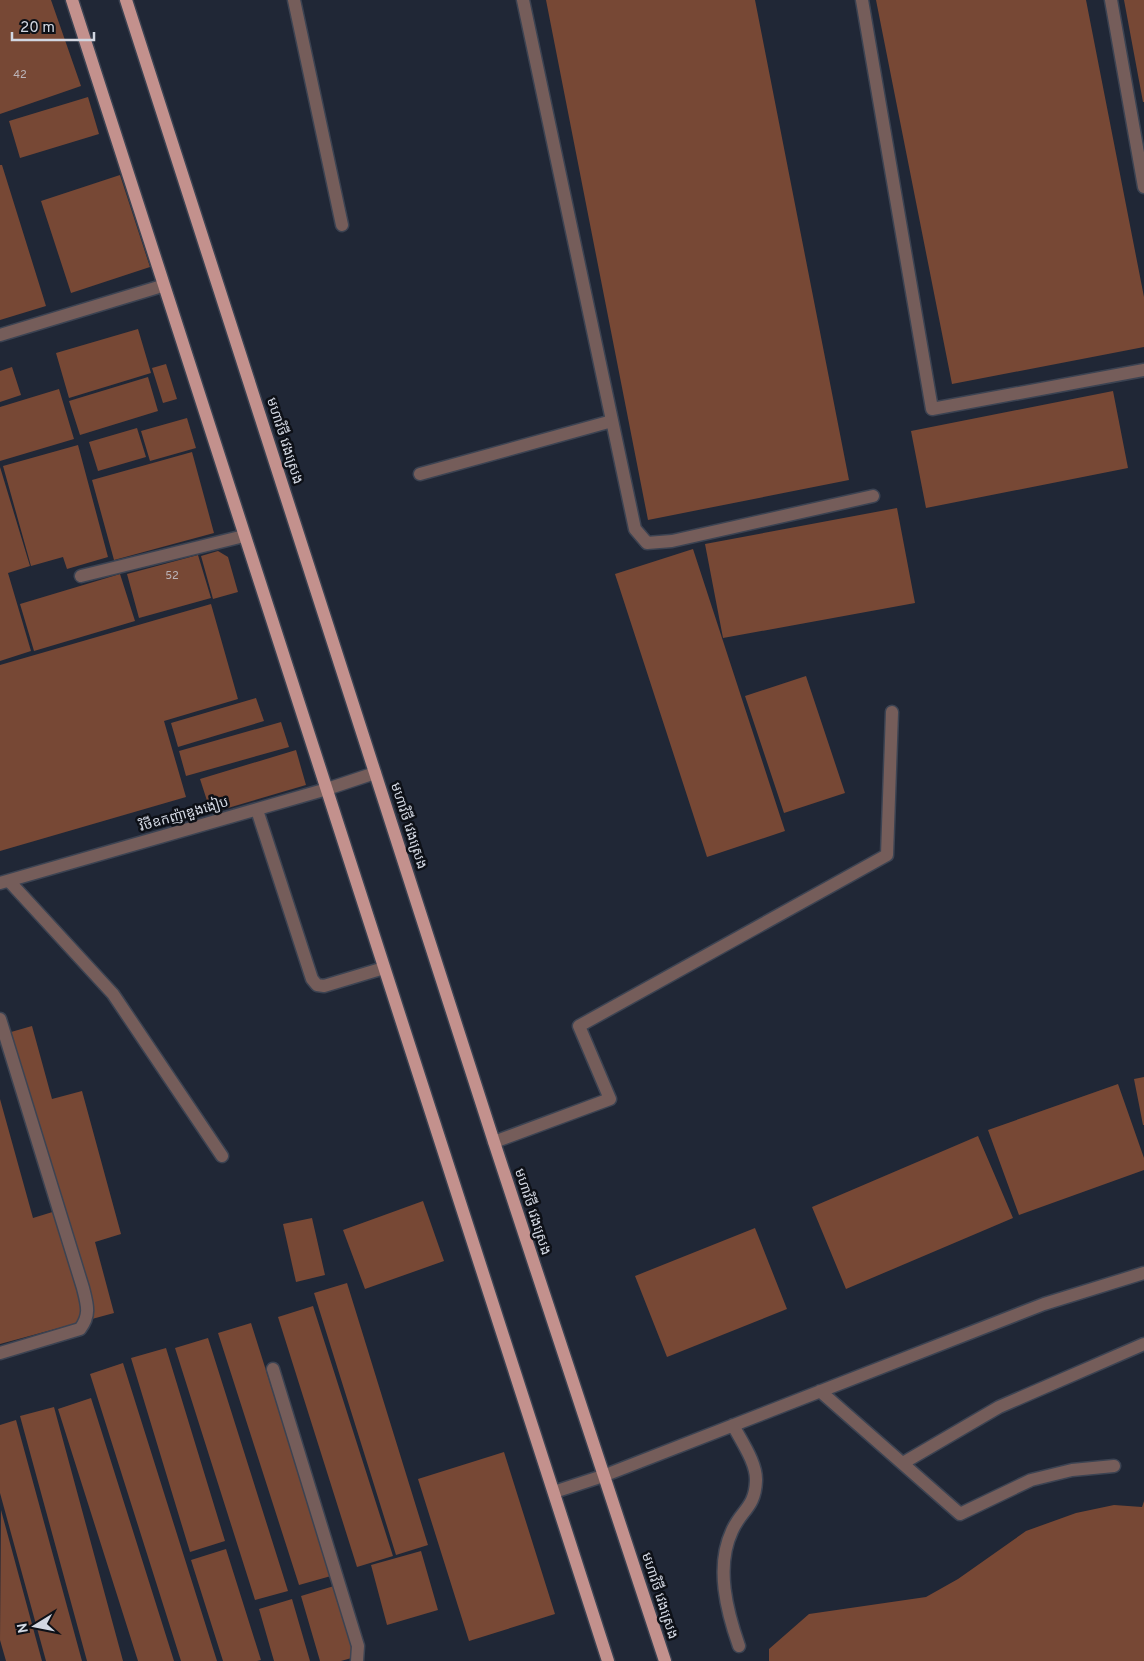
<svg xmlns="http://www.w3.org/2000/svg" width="1144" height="1661" font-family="Overpass,'Noto Sans Khmer',sans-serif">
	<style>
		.building { fill: #774835 }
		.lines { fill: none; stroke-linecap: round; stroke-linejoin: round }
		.minor-casing { stroke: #3c4352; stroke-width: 15 }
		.major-casing { stroke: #3c4352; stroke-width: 15 }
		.minor { stroke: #755d5a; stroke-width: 12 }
		.major { stroke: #c3918d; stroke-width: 12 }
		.labels { text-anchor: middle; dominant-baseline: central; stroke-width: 5; stroke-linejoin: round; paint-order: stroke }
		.number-label { font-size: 11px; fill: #bbb3b7 }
		.street-label { font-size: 14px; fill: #d2d7e2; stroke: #0d1017 }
	</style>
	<rect width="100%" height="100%" fill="#202736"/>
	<!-- building -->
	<path class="building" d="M 0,0 L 51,0 L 81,86 L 0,114 Z
		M 546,0 L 755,0 L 849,480 L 648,520 Z
		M 876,0 L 1086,0 L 1144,297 L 1144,347 L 952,384 Z
		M 1124,0 L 1144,0 L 1144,102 L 1143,102 Z
		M 88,97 L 99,134 L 20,158 L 9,121 Z
		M 0,165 L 2,165 L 46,306 L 0,320 Z
		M 120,175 L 150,267 L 71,293 L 41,201 Z
		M 138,329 L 151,373 L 69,398 L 56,353 Z
		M 166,364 L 177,399 L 163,403 L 152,368 Z
		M 12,367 L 21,395 L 0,402 L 0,371 Z
		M 148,377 L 158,411 L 80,435 L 69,401 Z
		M 59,389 L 74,439 L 0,461 L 0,407 Z
		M 1113,391 L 1128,468 L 926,508 L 911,431 Z
		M 187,418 L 196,448 L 150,461 L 141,431 Z
		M 137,428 L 146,457 L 98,471 L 89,442 Z
		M 78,445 L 108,557 L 67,569 L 63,557 L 31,566 L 3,466 Z
		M 192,452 L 214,533 L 114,560 L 92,480 Z
		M 0,467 L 30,566 L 8,573 L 31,651 L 0,661 Z
		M 897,508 L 915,603 L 723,638 L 705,544 Z
		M 693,549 L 785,831 L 707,857 L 615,574 Z
		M 218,551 L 228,557 L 238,592 L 213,599 L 201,556 Z
		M 198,555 L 211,598 L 139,618 L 127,574 Z
		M 120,574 L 135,621 L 34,651 L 20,604 Z
		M 211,604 L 238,699 L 164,721 L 186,797 L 0,851 L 0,665 Z
		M 806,676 L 845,793 L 784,813 L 745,696 Z
		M 256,698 L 264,721 L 178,747 L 171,723 Z
		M 281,722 L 289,747 L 186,776 L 179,751 Z
		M 296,750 L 306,785 L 211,813 L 200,779 Z
		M 32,1026 L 52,1099 L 82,1091 L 121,1234 L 95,1242 L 114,1313 L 0,1344 L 0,1099 L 33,1218 L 59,1210 L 11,1032 Z
		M 1144,1077 L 1144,1125 L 1143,1125 L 1134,1079 Z
		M 1118,1084 L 1144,1158 L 1144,1170 L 1019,1215 L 988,1130 Z
		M 978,1136 L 1013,1218 L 846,1289 L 812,1207 Z
		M 423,1201 L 444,1261 L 365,1289 L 343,1230 Z
		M 312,1218 L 325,1275 L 296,1282 L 283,1224 Z
		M 755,1228 L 787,1309 L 667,1357 L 635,1276 Z
		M 347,1283 L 428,1545 L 396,1555 L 314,1293 Z
		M 313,1306 L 393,1556 L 357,1567 L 278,1317 Z
		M 251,1323 L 331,1576 L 299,1585 L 218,1333 Z
		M 208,1338 L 288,1591 L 255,1600 L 175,1348 Z
		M 166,1348 L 225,1541 L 190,1552 L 131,1358 Z
		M 123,1363 L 217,1661 L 181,1661 L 90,1374 Z
		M 91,1398 L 174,1661 L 138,1661 L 58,1409 Z
		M 54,1407 L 123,1661 L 87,1661 L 20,1416 Z
		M 16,1420 L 82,1661 L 46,1661 L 0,1493 L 0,1425 Z
		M 504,1452 L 555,1614 L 469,1641 L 418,1479 Z
		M 1144,1501 L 1144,1661 L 769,1661 L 769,1649 L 809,1614 L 926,1597 L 958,1579 L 1026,1531 L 1076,1513 L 1114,1505 L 1142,1507 Z
		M 1,1510 L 42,1661 L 6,1661 L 0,1640 Z
		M 226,1549 L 261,1660 L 257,1661 L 223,1661 L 191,1560 Z
		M 421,1551 L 438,1610 L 387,1625 L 371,1565 Z
		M 334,1586 L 355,1657 L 341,1661 L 320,1661 L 301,1596 Z
		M 292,1599 L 310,1661 L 274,1661 L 259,1609 Z"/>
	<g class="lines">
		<defs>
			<path id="minor" d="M 294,0 L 342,225
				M 523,0 L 635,529 L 647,543 L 672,541 L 873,496
				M 862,0 L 932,409 L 1144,370
				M 1111,0 L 1144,187
				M 0,335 L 162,286
				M 420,474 L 612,421
				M 81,576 L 244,536
				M 257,810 L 312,979 L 317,985 L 324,986 L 384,968
				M 9,881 L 113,994 L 222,1156
				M 0,883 L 327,789 L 375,773
				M 0,1019 L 83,1288 C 87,1304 91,1315 80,1329 L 0,1353
				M 494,1142 L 610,1099 L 579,1026 L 887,855 L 892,712
				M 273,1369 L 358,1646 L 357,1661
				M 820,1391 L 960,1514 L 1031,1480 L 1072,1470 L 1114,1466
				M 733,1425 C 741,1441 757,1463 756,1481 C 755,1508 741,1510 732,1531 C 715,1567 727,1612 739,1646
				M 903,1463 L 999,1407 L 1144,1344
				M 554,1492 L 603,1476 L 1044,1304 L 1144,1273"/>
			<path id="major" d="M 72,0 L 608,1661
				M 126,0 L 494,1142 L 665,1661"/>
		</defs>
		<!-- minor casing -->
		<use href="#minor" class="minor-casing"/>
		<!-- major casing -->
		<use href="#major" class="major-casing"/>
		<!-- minor -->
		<use href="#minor" class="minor"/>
		<!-- major -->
		<use href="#major" class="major"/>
	</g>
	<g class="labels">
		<!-- number labels -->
		<g class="number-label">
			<text x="20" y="75">42</text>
			<text x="172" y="576">52</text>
		</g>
		<!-- street labels -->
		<g class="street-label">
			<text transform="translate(284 441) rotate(72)">មហាវិថី វេងស្រេង</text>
			<text transform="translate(184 815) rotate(-16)">វិថីឧកញ៉ាឌួងងៀប</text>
			<text transform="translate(408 826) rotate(72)">មហាវិថី វេងស្រេង</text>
			<text transform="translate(532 1212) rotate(72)">មហាវិថី វេងស្រេង</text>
			<text transform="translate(659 1596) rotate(72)">មហាវិថី វេងស្រេង</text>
		</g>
	</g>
	<!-- north arrow -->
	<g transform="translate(35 1626) rotate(260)" stroke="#0d1017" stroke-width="4" paint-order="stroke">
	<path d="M0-4L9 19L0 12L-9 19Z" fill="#d2d7e2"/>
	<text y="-8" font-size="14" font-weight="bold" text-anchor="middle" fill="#d2d7e2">N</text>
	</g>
	<!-- scale -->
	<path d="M12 32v8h82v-8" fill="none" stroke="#d2d7e2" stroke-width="2.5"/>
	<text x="20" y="32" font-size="15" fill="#d2d7e2" stroke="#0d1017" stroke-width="4" paint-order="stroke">20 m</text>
</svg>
